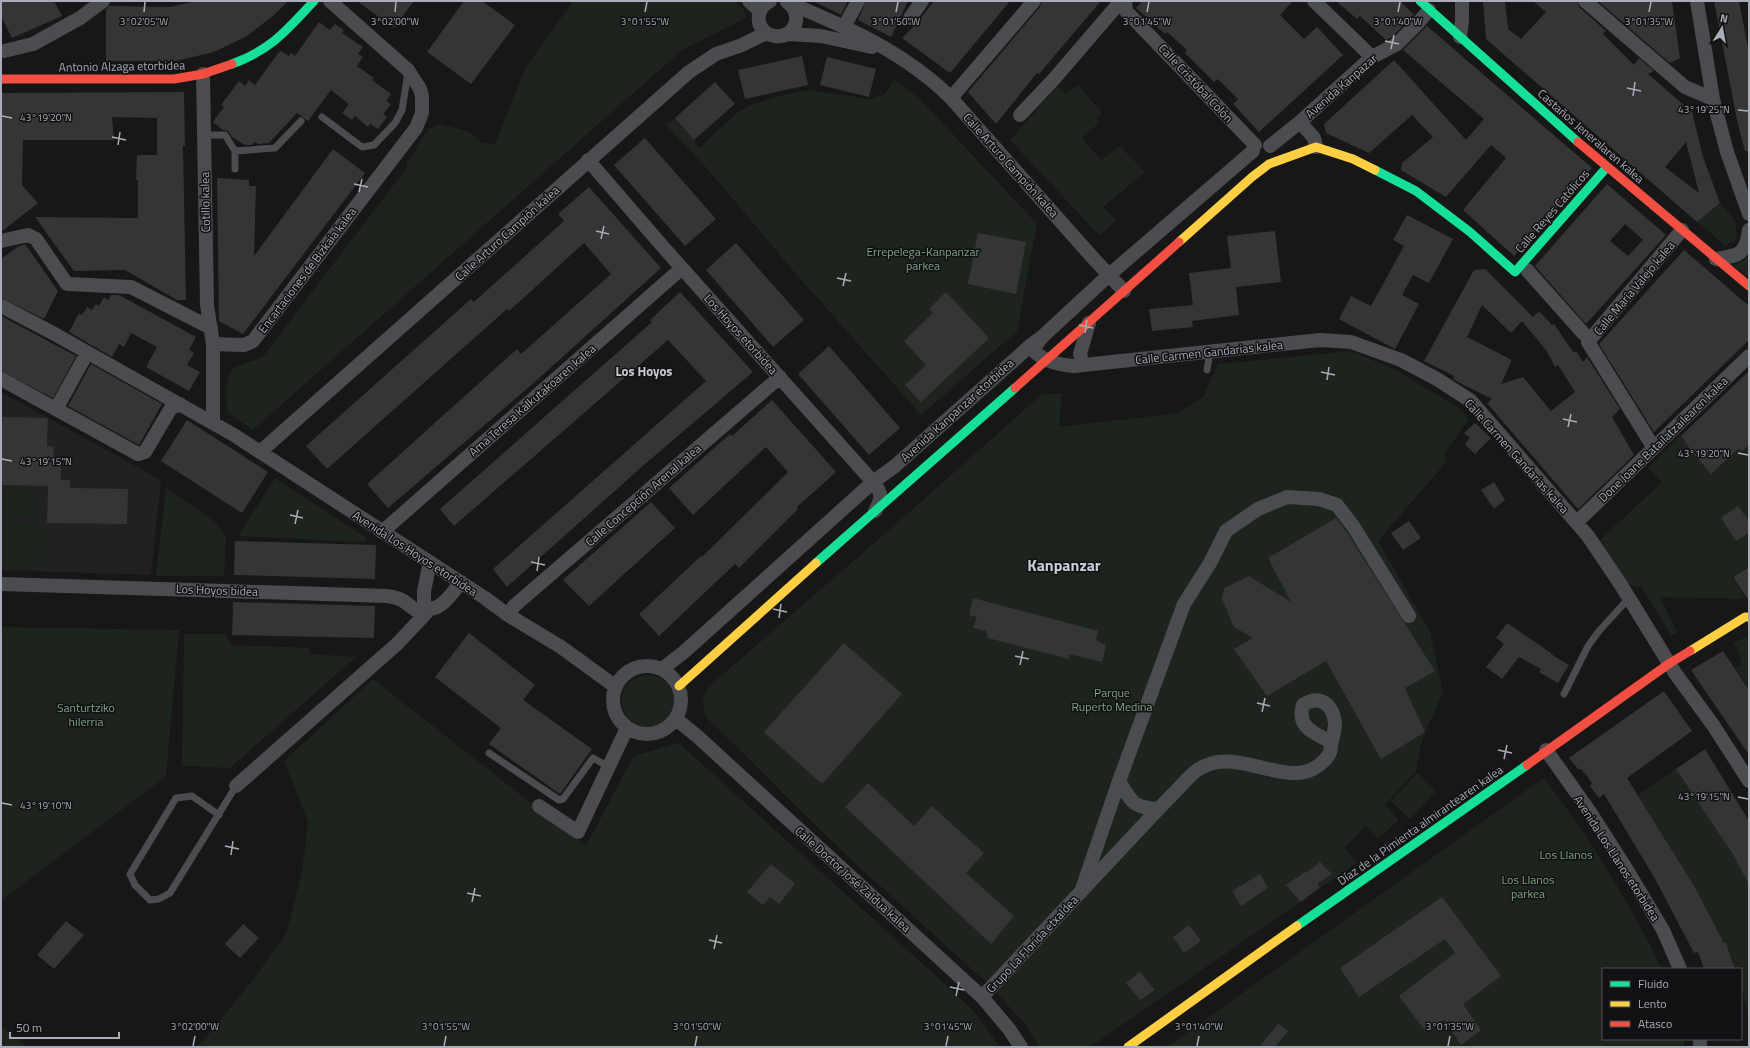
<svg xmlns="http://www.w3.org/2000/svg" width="1750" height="1048" font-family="'Titillium Web',sans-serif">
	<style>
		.built { fill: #212123 }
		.green { fill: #1d241e }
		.building { fill: #353536; fill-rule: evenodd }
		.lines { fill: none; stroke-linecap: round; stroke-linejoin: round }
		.lane { stroke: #4b4c50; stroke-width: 7 }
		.street { stroke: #4b4c50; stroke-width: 14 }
		.fast { stroke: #16e098; stroke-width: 9 }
		.slow { stroke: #ffcf43; stroke-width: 9 }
		.jam { stroke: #f24e42; stroke-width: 9 }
		.ticks { fill: none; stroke: #a8adb8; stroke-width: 1.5 }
		.labels { text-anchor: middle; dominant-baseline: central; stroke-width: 3; stroke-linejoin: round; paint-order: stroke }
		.street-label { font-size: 12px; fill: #a8adb8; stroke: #111113 }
		.park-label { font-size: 12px; fill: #7fa381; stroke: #111113 }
		.neighbourhood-label { font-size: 13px; font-weight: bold; fill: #c9ccd4; stroke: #111113 }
		.district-label { font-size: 16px; font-weight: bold; fill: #c9ccd4; stroke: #111113 }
		.ticks-label { font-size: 10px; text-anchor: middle; fill: #a8adb8; stroke: #111113; stroke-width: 3; stroke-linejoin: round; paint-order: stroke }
	</style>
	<rect width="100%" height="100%" fill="#171717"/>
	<!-- built -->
	<path class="built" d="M 1,392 L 161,480 L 151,575 L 1,570 Z"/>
	<!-- green -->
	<path class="green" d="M 573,1 L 734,1 L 744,9 L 746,18 L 682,50 L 253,430 L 228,413 C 226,400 223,372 237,366 C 249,361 253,363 265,354 L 407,167 L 407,162 L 417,149 L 418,143 L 429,129 L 440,124 L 470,132 L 482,143 L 495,144 L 524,70 Z
		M 894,79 L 919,98 L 1037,224 L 1017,331 L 921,415 L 790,267 L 711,173 L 666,125 L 675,118 L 694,140 L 699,148 L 737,113 L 753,104 L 783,95 L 809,90 L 870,99 L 885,94 Z
		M 1078,85 L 1102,113 L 1096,118 L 1099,123 L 1082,138 L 1101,160 L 1120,146 L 1145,172 L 1103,207 L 1116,221 L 1099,235 L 1010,140 L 1058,86 L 1066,93 Z
		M 1720,203 C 1730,215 1741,223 1735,241 L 1725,245 L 1697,222 Z
		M 1749,255 L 1749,278 L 1733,265 L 1743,261 Z
		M 1350,351 L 1394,369 L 1459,408 L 1469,419 L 1444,454 L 1447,461 L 1378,541 L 1430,632 L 1443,692 L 1422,740 L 1416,771 L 1385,805 L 1399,820 L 1378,839 L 1365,826 L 1345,848 L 1357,863 L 1090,1047 L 1039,1047 L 1027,1026 L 987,983 L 845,854 L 705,716 L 703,701 L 706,689 L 896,524 L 1041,395 L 1062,393 L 1059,427 L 1178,413 L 1203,397 L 1218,364 Z
		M 1680,435 L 1688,446 L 1702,448 L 1695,455 L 1711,473 L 1739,448 L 1742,451 L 1749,445 L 1749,566 L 1732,577 L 1745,597 L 1740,599 L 1660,597 L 1677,632 L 1671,635 L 1641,587 L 1632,586 L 1623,580 L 1598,542 L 1662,482 L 1648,468 Z
		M 275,478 L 367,538 L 366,541 L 363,542 L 238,536 Z
		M 1,486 L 38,488 L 37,520 L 1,519 Z
		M 166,487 L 216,523 L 226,536 L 224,576 L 156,576 Z
		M 1,523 L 47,524 L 45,568 L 1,566 Z
		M 1,627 L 179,630 L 166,776 L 1,901 Z
		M 184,634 L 224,634 L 233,645 L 310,648 L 310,654 L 356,657 L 230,768 L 182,766 Z
		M 1746,637 L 1749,641 L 1749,688 L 1735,668 L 1741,666 C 1741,656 1739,651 1734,643 Z
		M622 701a26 26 0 1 1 52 0a26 26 0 1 1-52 0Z
		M 373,679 L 586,846 L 625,772 L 634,756 L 679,743 L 947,986 L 973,1011 L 1000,1047 L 196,1047 L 207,1036 L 253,980 L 286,934 L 302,872 L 308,822 L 284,761 Z
		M 1676,769 L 1734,856 L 1749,885 L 1749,1019 L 1741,985 L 1741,969 L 1735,969 L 1730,953 L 1696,889 L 1638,795 Z
		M 1417,773 L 1436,791 L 1410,819 L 1391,801 Z
		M 1544,778 C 1590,838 1629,901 1662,969 L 1603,969 L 1603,1039 L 1684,1039 L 1684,1047 L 1167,1047 Z
		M 1,1026 L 27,1047 L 1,1047 Z"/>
	<!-- building -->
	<path class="building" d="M 1,1 L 54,1 L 62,16 L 12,38 L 1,16 Z
		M 197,1 L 288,1 L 274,15 L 247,36 L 214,52 L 176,61 L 106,61 L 106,9 L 109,6 L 170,7 Z
		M 357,1 L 414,1 L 394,28 Z
		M 464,1 L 482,1 L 515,25 L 471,84 L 427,52 Z
		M 813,1 L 848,1 L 841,15 Z
		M 866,1 L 908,1 L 891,37 L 858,20 Z
		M 934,1 L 1010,1 L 950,73 L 902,38 L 917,23 Z
		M 1042,1 L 1101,1 L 1039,74 L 1037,73 L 996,124 L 968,92 L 1040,7 Z
		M 1142,1 L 1293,1 L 1280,15 L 1304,39 L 1317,27 L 1343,55 L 1259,132 L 1233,104 L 1238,99 L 1218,79 L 1214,82 L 1185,53 L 1187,50 L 1167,32 L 1165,34 L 1136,8 Z
		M 1336,1 L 1400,1 L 1414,15 L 1392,37 L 1386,40 L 1360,16 L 1357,19 Z
		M 1483,1 L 1505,1 L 1508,29 L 1521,39 L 1546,12 L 1533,1 L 1577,1 L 1579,7 L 1606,31 L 1603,34 L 1634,65 L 1639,58 L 1654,71 L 1648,74 L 1692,112 L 1703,157 L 1720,203 L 1697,222 L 1486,39 ZM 1686,142 L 1699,193 L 1665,167 Z
		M 1598,1 L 1672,1 L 1680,58 L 1670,63 Z
		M 1714,1 L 1739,1 L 1749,53 L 1749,151 L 1745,151 L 1738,125 Z
		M 319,22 L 330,30 L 335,24 L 344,30 L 342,33 L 363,47 L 358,54 L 363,57 L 357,66 L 374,78 L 372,80 L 391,94 L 386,101 L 391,104 L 383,114 L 387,117 L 378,129 L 370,124 L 368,127 L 355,116 L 352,120 L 342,113 L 349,104 L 331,90 L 308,121 L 297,113 L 269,143 L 259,144 L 254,142 L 252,145 L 245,145 L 232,137 L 228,131 L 223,130 L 213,122 L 224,107 L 221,105 L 239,81 L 245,86 L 249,80 L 255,85 L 279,52 L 281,51 L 289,56 L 291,53 L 295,56 Z
		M 1427,26 L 1592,168 L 1514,256 L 1463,210 L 1506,158 L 1491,145 L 1446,197 L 1401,170 L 1402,163 L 1433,137 L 1412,115 L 1369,153 L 1326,133 L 1324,124 L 1394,60 L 1466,140 L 1484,119 L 1403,50 Z
		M 802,56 L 808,85 L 745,99 L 738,70 Z
		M 827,57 L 876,69 L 869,97 L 820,85 Z
		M 715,82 L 735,104 L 694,140 L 675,118 Z
		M 184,92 L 185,146 L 183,146 L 186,300 L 177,300 L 125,270 L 74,271 L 35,217 L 138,218 L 138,180 L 136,180 L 137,155 L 157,155 L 157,118 L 112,117 L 114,140 L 23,140 L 22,185 L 38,203 L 1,232 L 1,93 Z
		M 645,138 L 716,219 L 685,246 L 614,165 Z
		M 333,149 L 365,173 L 243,334 L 219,321 L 217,178 L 249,180 L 249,186 L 256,186 L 254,256 Z
		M 1607,184 L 1666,235 L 1586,324 L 1535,266 ZM 1625,224 L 1643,240 L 1628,256 L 1610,241 Z
		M 589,187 L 661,268 L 537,380 L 388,508 L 367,484 L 517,349 L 521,354 L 611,274 L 584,243 L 509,311 L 507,309 L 327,469 L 306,446 L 471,299 L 474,302 L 564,221 L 558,214 Z
		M 1407,215 L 1453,239 L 1429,283 L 1413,275 L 1402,295 L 1419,304 L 1395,349 L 1339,319 L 1351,296 L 1371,306 L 1404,246 L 1393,240 Z
		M 1275,231 L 1281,282 L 1236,287 L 1239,315 L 1192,321 L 1193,327 L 1152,331 L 1149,309 L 1193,305 L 1189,273 L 1231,268 L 1227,236 Z
		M 978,233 L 1026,242 L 1016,294 L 968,284 Z
		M 736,243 L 804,320 L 773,347 L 706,270 Z
		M 25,244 L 58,291 L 44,319 L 1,298 L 1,259 L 19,246 Z
		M 1684,250 L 1749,306 L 1749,340 L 1654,432 L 1599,344 Z
		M 1485,269 L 1533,317 L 1539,311 L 1552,325 L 1554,324 L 1573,352 L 1577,352 L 1583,362 L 1587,357 L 1620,409 L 1612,417 L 1634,455 L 1578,509 L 1487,403 L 1492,399 L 1458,382 L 1453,379 L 1454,376 L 1424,361 L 1474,270 ZM 1482,305 L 1511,333 L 1522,321 L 1546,350 L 1555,367 L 1558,365 L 1575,392 L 1551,411 L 1523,377 L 1501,384 L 1512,360 L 1467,337 Z
		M 680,292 L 753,372 L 645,464 L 507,587 L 493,569 L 706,381 L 668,340 L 454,526 L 440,509 L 652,322 L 650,320 Z
		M 946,292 L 989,338 L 921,402 L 905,385 L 926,365 L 904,341 L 933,313 L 929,309 Z
		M 111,295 L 119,295 L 196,337 L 189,350 L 194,353 L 187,365 L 200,372 L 189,391 L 146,367 L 157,347 L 131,333 L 124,347 L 119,344 L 112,357 L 69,332 L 79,313 L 82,315 L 87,307 L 92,310 L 96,304 L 99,306 L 104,297 L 108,300 Z
		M 1,316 L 76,356 L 53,398 L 1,371 Z
		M 829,346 L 900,428 L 869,455 L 798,374 Z
		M 91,364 L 162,404 L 139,445 L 68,406 Z
		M 1749,371 L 1749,445 L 1742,451 L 1739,448 L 1711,474 L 1693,453 L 1681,436 Z
		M 772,400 L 836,472 L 797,507 L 798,509 L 739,568 L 735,564 L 659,636 L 639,614 L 701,556 L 702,557 L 788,472 L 766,447 L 693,515 L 669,488 L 730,434 L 732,436 Z
		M 1,417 L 48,418 L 47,446 L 54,447 L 53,460 L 61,460 L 61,480 L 70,480 L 70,488 L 128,489 L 127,524 L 47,523 L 48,486 L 1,485 Z
		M 187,420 L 268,472 L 242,513 L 161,461 Z
		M 1475,423 L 1491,438 L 1475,454 L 1465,444 L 1470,438 L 1464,433 Z
		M 1494,482 L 1505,500 L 1494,509 L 1481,490 Z
		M 651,502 L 675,528 L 589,606 L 563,580 Z
		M 1738,506 L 1749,521 L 1749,533 L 1736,541 L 1721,518 Z
		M 1336,518 L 1346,531 L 1435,671 L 1405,688 L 1425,732 L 1381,759 L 1326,661 L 1267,696 L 1234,649 L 1253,638 L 1234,627 L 1222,599 L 1224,588 L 1249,576 L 1291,602 L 1268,558 Z
		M 1409,521 L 1421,538 L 1403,550 L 1391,533 Z
		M 235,541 L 376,545 L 375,579 L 234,575 Z
		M 1749,567 L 1749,601 L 1733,577 Z
		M 973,598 L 1098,631 L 1096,640 L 1106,645 L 1102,662 L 1069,654 L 1069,659 L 988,638 L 986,631 L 973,628 L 977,617 L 969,615 Z
		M 233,602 L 375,606 L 374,638 L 232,635 Z
		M 1507,623 L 1551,653 L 1551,654 L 1569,665 L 1558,683 L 1539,672 L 1541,669 L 1519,657 L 1502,679 L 1486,667 L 1504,644 L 1496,638 Z
		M 469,633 L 535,685 L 523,700 L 592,749 L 560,794 L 489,744 L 501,728 L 435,677 Z
		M 844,643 L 902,694 L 822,784 L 764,732 Z
		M 1723,651 L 1749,690 L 1749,755 L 1691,670 Z
		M 1664,691 L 1692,731 L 1627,778 L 1696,889 L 1724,943 L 1726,943 L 1735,969 L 1704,969 L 1698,952 L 1694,953 L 1654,877 L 1604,794 L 1599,798 L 1590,786 L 1592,783 L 1587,776 L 1581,769 L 1578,769 L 1569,758 Z
		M 1705,749 L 1749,821 L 1749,885 L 1734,856 L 1676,769 Z
		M 868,783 L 914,826 L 932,806 L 984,853 L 966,873 L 1014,916 L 991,944 L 845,807 Z
		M 1320,862 L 1332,874 L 1317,884 L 1320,887 L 1301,902 L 1286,885 L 1305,872 L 1306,873 Z
		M 771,864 L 795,884 L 779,904 L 770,897 L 763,905 L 747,892 Z
		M 1260,874 L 1268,888 L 1241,906 L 1232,891 Z
		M 1442,897 L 1501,976 L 1463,1004 L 1481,1030 L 1461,1045 L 1444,1020 L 1426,1032 L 1399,996 L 1455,953 L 1445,939 L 1359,997 L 1340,968 Z
		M 66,921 L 84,935 L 54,969 L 37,955 Z
		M 243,924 L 259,938 L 240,958 L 225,944 Z
		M 1189,925 L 1201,941 L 1184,953 L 1173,937 Z
		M 1140,972 L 1155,990 L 1140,1000 L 1126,983 Z
		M 1278,1024 L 1288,1031 L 1275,1047 L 1259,1047 Z"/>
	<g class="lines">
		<!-- lane -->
		<path class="lane" d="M 322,117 L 362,147 L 374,145 L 395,123 L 402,110 L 408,72
			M 204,135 L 225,135 L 235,151 L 275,148 L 301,121
			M 235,151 L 235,169
			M 1207,370 L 1210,352
			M 1564,694 L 1588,646 L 1599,631 L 1629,598
			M 489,753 L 559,800 L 563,799 L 593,758 L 609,767
			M 219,815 L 192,796 L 176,798 L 130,874 L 135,885 L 150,900 L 159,899 L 170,893 L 236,786"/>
		<!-- street -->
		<path class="street" d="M 749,1 L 760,11
			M 770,1 C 764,4 760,9 759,15 C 755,39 792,45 796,21 C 797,13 793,6 787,2
			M 1125,1 L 1126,11 L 1255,145
			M 1314,1 L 1372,57
			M 1585,1 L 1685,87 L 1713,99
			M 1697,1 L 1713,99 L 1727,152 L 1749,214
			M 789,3 C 847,27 906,53 951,98 L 1093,258 L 1124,291
			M 910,18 L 922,1
			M 844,27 L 858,1
			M 787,34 L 821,36 L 872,47
			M 1460,37 L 1462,21 L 1462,1
			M 4,51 L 33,44 L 80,18 L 103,1
			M 203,74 L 207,305 L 213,344 L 213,423
			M 951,98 L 1034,1
			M 1020,115 L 1054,79 L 1121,1
			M 1300,122 L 1314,138 L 1316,147
			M 1270,146 L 1300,122 L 1372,57 L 1397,44 L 1418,23 L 1429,10
			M 588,160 L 664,248 L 873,482 C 883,494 882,498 875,511
			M 1,241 L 28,235 L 36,239 L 67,284 L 131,287 L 211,328
			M 1716,259 C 1739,256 1746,254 1749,230
			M 1527,270 L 1583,333
			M 1,306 L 51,332 L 234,435 L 485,598 L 508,615 L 561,647 L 616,687
			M 1042,337 L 1033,350 C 1044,362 1059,365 1074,366 L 1320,340 L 1351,342 L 1401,360 L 1437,379 L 1471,401 L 1588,536 L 1621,585 L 1675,673 L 1713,725 L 1749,781
			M 213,344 L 244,345 L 253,341 L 416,128 L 422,113 L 422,96 L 420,89 L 408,70 L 330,1
			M 1083,365 L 1080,354 L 1089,323
			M 1,379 L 138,454 L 145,452 L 171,408 L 180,404
			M 56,409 L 87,353
			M 1654,448 L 1588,342 L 1682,230
			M 260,452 L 689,72 L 716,54 L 742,45 L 766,33
			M 1577,522 L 1749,356
			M 382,532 L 682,268
			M 430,562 L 424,591 L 424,607 C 439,615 452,593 461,582
			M 1,584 L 387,596 C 394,597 400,598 405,602 C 415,609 414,612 427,612
			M 508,615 L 514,606 L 780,377
			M613 700a34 34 0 1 1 68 0a34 34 0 1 1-68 0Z
			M 662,669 L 684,652 L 873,482 L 895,466 L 1031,345 L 1042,337 L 1109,275 L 1253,151
			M 676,719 L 697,736 L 982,997 L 1009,1029 L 1021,1047
			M 1546,750 L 1590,812 L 1627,870 L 1663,930 L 1680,969
			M 1119,781 C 1131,801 1133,808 1158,809
			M 236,786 L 397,644 L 429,610
			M 539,806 L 578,832 L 627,728
			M 1081,892 L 1119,781 L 1184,604 L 1210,563 L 1226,531 L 1258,509 L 1287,497 L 1319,499 L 1337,505 L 1353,526 L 1409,616
			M 982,997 C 1027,949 1073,900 1118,852 C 1137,832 1155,812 1175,792 C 1181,786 1188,777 1196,771 C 1238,739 1294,801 1328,756 C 1332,751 1330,747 1332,741 C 1333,735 1335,730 1335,724 C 1333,704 1320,694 1303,705 C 1296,728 1315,733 1331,742
			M 1700,1047 L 1700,1039"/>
		<!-- fast -->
		<path class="fast" d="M 1420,1 L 1578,142
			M 232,64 C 271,50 287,30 314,1
			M 1375,170 L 1416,191 L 1470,232 L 1515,272 L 1607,167
			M 816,563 L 1015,388
			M 1297,926 L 1527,765"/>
		<!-- slow -->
		<path class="slow" d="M 1179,242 L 1252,177 L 1269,164 L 1316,147 L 1353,159 L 1375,170
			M 1690,651 L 1745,617 L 1749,617
			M 679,686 L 816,563
			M 1128,1047 L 1297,926"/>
		<!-- jam -->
		<path class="jam" d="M 1,79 L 174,79 L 203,74 L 232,64
			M 1578,142 L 1749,286
			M 1015,388 L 1179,242
			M 1527,765 L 1670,663 L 1690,651"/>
	</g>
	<!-- ticks -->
	<path class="ticks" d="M 144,12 L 145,2M 395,12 L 396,2M 645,12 L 647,2M 896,12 L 898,2M 1147,12 L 1149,2M 1398,12 L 1400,2M 1649,12 L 1651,2M 1385,41 L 1399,44M 1391,49 L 1394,35M 1627,88 L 1641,91M 1633,96 L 1635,82M 1738,110 L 1748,111M 2,116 L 12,118M 112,137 L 126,140M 118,145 L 120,132M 354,184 L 368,187M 359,192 L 362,179M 596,231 L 609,234M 601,239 L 604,226M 837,278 L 851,281M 843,286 L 846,273M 1079,325 L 1093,328M 1085,333 L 1087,320M 1321,372 L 1335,375M 1327,380 L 1329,367M 1563,419 L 1577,422M 1568,427 L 1571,414M 1738,453 L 1748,455M 2,459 L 12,461M 290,515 L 303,518M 295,524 L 298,510M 531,562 L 545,565M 537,571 L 539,557M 773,609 L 787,612M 779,618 L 781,604M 1015,656 L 1029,659M 1020,665 L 1023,651M 1257,703 L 1270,706M 1262,712 L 1265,698M 1498,750 L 1512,753M 1504,759 L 1507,745M 1738,797 L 1748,799M 2,803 L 12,805M 225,846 L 239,849M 231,855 L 233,841M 467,893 L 481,896M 472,902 L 475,888M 709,940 L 722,943M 714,949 L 717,935M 950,987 L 964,990M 956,996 L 959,982M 193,1046 L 195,1036M 444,1046 L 446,1036M 695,1046 L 697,1036M 946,1046 L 948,1036M 1197,1046 L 1199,1036M 1448,1046 L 1450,1036"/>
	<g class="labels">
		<!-- street labels -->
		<g class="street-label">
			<text transform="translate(122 66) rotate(-1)">Antonio Alzaga etorbidea</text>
			<text transform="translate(1196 83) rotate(47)">Calle Cristóbal Colón</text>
			<text transform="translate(1341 86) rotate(-41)">Avenida Kanpazar</text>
			<text transform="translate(1591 136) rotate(41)">Castaños Jeneralaren kalea</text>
			<text transform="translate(1011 165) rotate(48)">Calle Arturo Campión kalea</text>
			<text transform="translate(205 202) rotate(-91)">Cotillo kalea</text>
			<text transform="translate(1552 211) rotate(-49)">Calle Reyes Católicos</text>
			<text transform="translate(507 233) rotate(-42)">Calle Arturo Campión kalea</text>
			<text transform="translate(307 270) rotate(-53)">Encartaciones de Bizkaia kalea</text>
			<text transform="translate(1634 288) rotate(-50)">Calle María Valejo kalea</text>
			<text transform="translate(741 334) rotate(48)">Los Hoyos etorbidea</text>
			<text transform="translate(1209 352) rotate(-6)">Calle Carmen Gandarias kalea</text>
			<text transform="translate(532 400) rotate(-41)">Ama Teresa Kalkutakoaren kalea</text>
			<text transform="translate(957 410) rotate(-42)">Avenida Kanpanzar etorbidea</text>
			<text transform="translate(1663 439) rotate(-44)">Done Joane Batailatzailearen kalea</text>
			<text transform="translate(1517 456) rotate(48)">Calle Carmen Gandarias kalea</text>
			<text transform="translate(643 495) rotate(-41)">Calle Concepción Arenal kalea</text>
			<text transform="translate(415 553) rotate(33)">Avenida Los Hoyos etorbidea</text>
			<text transform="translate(217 590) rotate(2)">Los Hoyos bidea</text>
			<text transform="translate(1420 825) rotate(-35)">Díaz de la Pimienta almirantearen kalea</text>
			<text transform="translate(1617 858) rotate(57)">Avenida Los Llanos etorbidea</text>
			<text transform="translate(853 879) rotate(42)">Calle Doctor José Zaldua kalea</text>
			<text transform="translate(1032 944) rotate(-47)">Grupo La Florida etxaldea</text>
		</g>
		<!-- park labels -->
		<g class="park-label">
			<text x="923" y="251">Errepelega-Kanpanzar<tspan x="923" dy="14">parkea</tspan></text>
			<text x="1112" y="692">Parque<tspan x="1112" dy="14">Ruperto Medina</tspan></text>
			<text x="86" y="707">Santurtziko<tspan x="86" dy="14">hilerria</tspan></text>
			<text x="1566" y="854">Los Llanos</text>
			<text x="1528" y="879">Los Llanos<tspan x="1528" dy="14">parkea</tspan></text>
		</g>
		<!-- neighbourhood labels -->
		<g class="neighbourhood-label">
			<text x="644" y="371">Los Hoyos</text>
		</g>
		<!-- district labels -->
		<g class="district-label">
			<text x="1064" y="565">Kanpanzar</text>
		</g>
	</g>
	<g class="ticks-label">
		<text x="144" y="25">3°02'05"W</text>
		<text x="395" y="25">3°02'00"W</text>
		<text x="645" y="25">3°01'55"W</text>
		<text x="896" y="25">3°01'50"W</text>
		<text x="1147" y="25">3°01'45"W</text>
		<text x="1398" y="25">3°01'40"W</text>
		<text x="1649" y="25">3°01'35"W</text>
		<text x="1704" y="113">43°19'25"N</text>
		<text x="46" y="121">43°19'20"N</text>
		<text x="1704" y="457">43°19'20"N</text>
		<text x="46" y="465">43°19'15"N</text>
		<text x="1704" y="800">43°19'15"N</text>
		<text x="46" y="809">43°19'10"N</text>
		<text x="195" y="1030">3°02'00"W</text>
		<text x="446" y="1030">3°01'55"W</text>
		<text x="697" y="1030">3°01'50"W</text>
		<text x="948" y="1030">3°01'45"W</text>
		<text x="1199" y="1030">3°01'40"W</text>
		<text x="1450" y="1030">3°01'35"W</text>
	</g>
	<!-- border -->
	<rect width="1750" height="1048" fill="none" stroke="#a8adb8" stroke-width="4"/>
	<!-- legend -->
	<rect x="1602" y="968" width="140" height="72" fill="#111113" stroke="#4d4f55"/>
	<rect x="1610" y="981" width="20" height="6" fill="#16e098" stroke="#4d4f55"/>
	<text x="1638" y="988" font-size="12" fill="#a8adb8">Fluido</text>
	<rect x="1610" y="1001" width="20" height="6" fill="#ffcf43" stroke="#4d4f55"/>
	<text x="1638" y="1008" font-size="12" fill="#a8adb8">Lento</text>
	<rect x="1610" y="1021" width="20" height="6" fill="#f24e42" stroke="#4d4f55"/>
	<text x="1638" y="1028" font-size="12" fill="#a8adb8">Atasco</text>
	<!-- north arrow -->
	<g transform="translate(1722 28) rotate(11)" stroke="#111113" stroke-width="3" paint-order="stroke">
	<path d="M0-3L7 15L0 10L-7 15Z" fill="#a8adb8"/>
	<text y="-6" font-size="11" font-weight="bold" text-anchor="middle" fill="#a8adb8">N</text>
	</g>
	<!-- scale -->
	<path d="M10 1032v6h109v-6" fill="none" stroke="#a8adb8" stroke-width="2"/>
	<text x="16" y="1032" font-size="12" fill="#a8adb8" stroke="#111113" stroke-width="3" paint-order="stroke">50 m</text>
</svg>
